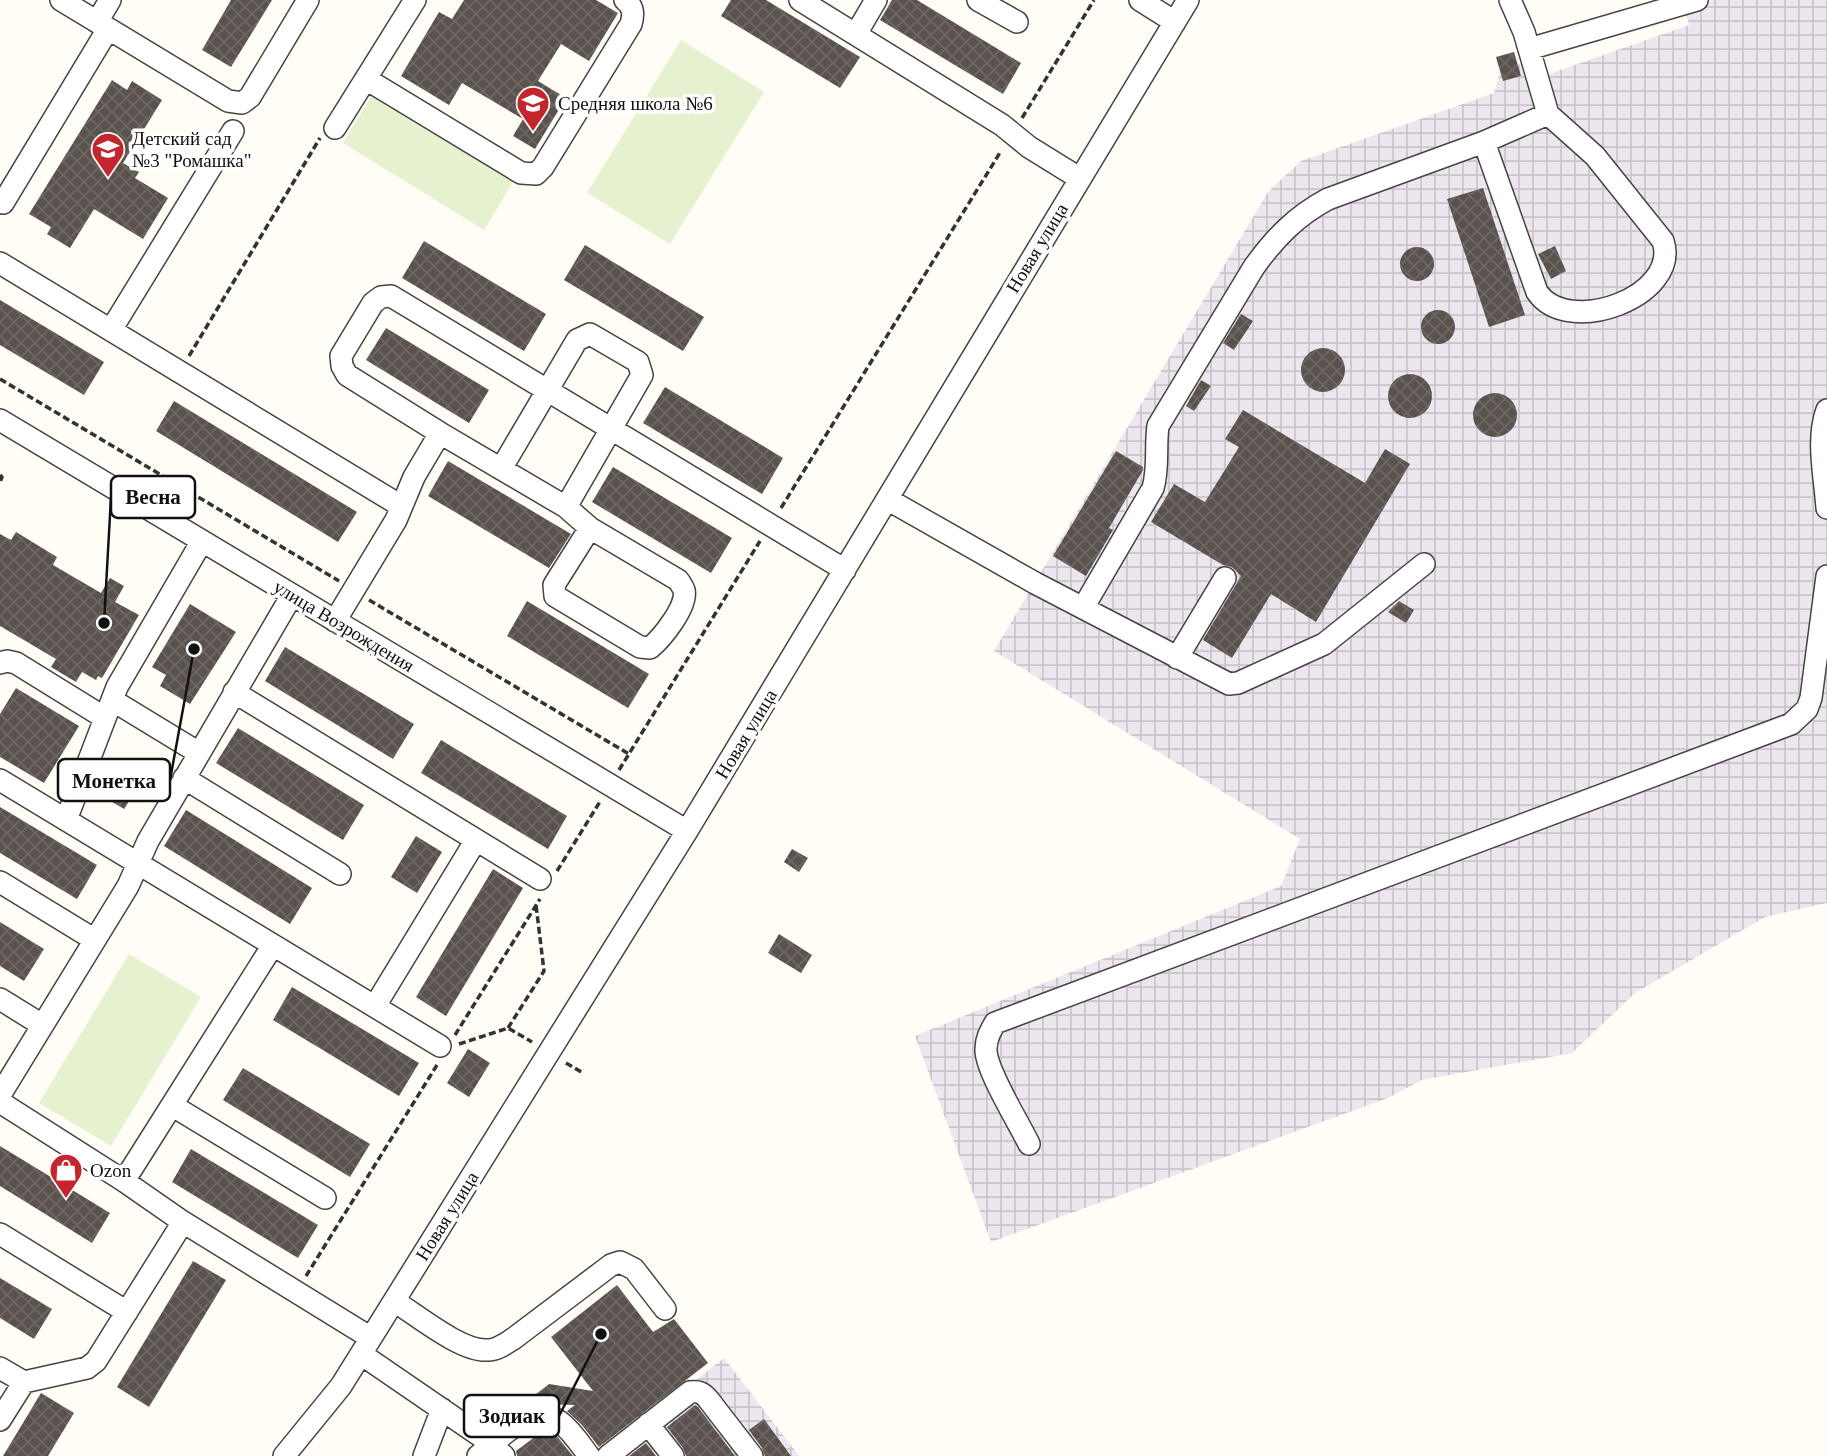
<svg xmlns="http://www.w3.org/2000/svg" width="1827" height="1456" font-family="Georgia,serif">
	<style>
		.industrial { fill: url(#industrial-grid) }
		.pitch { fill: #e6f2cf }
		.building { fill: url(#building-cross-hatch) }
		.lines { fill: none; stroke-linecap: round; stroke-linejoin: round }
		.minor-casing { stroke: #444; stroke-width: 24 }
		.path { stroke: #333; stroke-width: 3.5; stroke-dasharray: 7 3.5; stroke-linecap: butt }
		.minor { stroke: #fff; stroke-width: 21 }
		.labels { text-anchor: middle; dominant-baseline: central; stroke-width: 7; stroke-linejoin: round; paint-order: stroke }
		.poi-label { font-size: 19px; fill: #111; stroke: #fff; text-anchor: start }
		.street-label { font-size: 19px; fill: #111; stroke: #fff }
		.leader { fill: none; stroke: #111; stroke-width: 2.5 }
		.callout-dot { fill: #111; stroke: #fff; stroke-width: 2.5 }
		.callout { fill: #fff; stroke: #111; stroke-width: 2.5 }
		.callout-label { font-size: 21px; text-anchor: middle; font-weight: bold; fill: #111 }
	</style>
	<defs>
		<pattern id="industrial-grid" width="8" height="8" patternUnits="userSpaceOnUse" patternTransform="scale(1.75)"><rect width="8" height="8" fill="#eee6ef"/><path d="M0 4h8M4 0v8" fill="none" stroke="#cbc4cc"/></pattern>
		<pattern id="building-cross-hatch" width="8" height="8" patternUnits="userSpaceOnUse" patternTransform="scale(1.75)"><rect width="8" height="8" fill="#5a524d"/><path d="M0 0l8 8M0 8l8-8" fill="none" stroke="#6d6662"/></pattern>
	</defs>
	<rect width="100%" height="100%" fill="#fffdf5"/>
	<!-- industrial -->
	<path class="industrial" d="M 1684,0 L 1827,0 L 1827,903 L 1765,917 L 1635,993 L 1572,1053 L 1422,1080 L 1388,1098 L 991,1242 L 915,1036 L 1281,886 L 1300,839 L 994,651 L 1268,192 L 1301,161 L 1494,93 L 1500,72 L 1496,57 L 1514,52 L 1518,65 L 1524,63 L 1529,81 L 1689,25 Z
		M 724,1358 L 799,1456 L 599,1456 Z"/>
	<!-- pitch -->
	<path class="pitch" d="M 681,40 L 764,92 L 670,244 L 587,193 Z
		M 375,90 L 516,177 L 484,230 L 343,143 Z
		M 129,954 L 201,997 L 111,1146 L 39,1103 Z"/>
	<!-- building -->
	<path class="building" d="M 231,0 L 272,0 L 231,67 L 202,50 Z
		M 464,0 L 596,0 L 618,13 L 589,61 L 561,44 L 538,81 L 566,98 L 535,149 L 513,136 L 523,119 L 462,83 L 449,105 L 401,76 L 439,12 L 452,19 Z
		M 731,0 L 766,0 L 860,57 L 840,88 L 721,16 Z
		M 892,0 L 917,0 L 1021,63 L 1003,94 L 880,20 Z
		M 1514,52 L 1521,76 L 1503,81 L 1496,57 Z
		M 112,80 L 127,90 L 132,81 L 162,100 L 123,163 L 139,172 L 135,178 L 168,198 L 143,239 L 94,209 L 70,248 L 47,234 L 51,227 L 29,214 Z
		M 1483,188 L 1525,315 L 1489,327 L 1447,199 Z
		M 424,241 L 546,314 L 524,351 L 402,278 Z
		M 585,245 L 704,317 L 683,351 L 564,280 Z
		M 1555,246 L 1566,271 L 1551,279 L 1538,254 Z
		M1400 264a17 17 0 1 1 34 0a17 17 0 1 1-34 0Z
		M 0,300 L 104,362 L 84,395 L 0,345 Z
		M1421 327a17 17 0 1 1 34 0a17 17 0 1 1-34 0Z
		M 1241,314 L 1253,321 L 1234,350 L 1223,343 Z
		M 386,328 L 489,390 L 469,423 L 366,360 Z
		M1301 370a22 22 0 1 1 44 0a22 22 0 1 1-44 0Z
		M1388 396a22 22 0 1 1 44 0a22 22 0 1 1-44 0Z
		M 1201,380 L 1211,386 L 1194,411 L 1186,406 Z
		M 665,387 L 783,458 L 762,494 L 643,423 Z
		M1473 415a22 22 0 1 1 44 0a22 22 0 1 1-44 0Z
		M 174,401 L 357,512 L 338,542 L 156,431 Z
		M 1243,410 L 1365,483 L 1385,449 L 1410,464 L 1316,622 L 1271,594 L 1232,658 L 1203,640 L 1241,576 L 1232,567 L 1223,565 L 1151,522 L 1174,484 L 1205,502 L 1239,447 L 1225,439 Z
		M 1116,451 L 1143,467 L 1143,470 L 1109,528 L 1113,530 L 1086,576 L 1053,556 Z
		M 448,461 L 571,534 L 549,568 L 428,496 Z
		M 613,467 L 732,538 L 711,573 L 592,502 Z
		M 16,532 L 57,557 L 53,565 L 101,593 L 110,578 L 124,586 L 115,602 L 139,615 L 102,678 L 98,676 L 96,680 L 82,672 L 76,682 L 51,667 L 56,659 L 0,626 L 0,534 L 11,540 Z
		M 527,601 L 649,674 L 628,708 L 507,636 Z
		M 1399,601 L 1414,610 L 1406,623 L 1388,612 Z
		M 190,604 L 236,632 L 190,704 L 160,686 L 166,675 L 152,667 Z
		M 285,647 L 414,724 L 393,759 L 265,681 Z
		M 16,688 L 79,726 L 44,783 L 0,757 L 0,714 Z
		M 238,728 L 364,805 L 343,840 L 216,763 Z
		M 441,740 L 567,816 L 548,849 L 421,773 Z
		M 109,774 L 136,790 L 124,809 L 97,793 Z
		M 0,807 L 97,865 L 77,899 L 0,853 Z
		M 186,810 L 312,888 L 290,924 L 164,846 Z
		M 416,836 L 442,852 L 417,893 L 391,877 Z
		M 792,849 L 808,858 L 799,872 L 784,862 Z
		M 493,869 L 523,888 L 446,1016 L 416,997 Z
		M 0,922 L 44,949 L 24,981 L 0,966 Z
		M 779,934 L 812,955 L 801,973 L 768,953 Z
		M 292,987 L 419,1063 L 399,1096 L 273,1020 Z
		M 468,1049 L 490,1063 L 469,1097 L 447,1083 Z
		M 243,1068 L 370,1144 L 350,1177 L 223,1100 Z
		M 0,1146 L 110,1213 L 92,1243 L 0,1186 Z
		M 191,1149 L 318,1225 L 298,1258 L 172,1182 Z
		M 193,1261 L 226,1280 L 149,1407 L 117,1387 Z
		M 0,1278 L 52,1309 L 34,1339 L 0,1318 Z
		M 617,1285 L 653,1332 L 674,1319 L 708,1363 L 599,1447 L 582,1425 L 567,1411 L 575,1405 L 539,1404 L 518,1408 L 549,1384 L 593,1391 L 551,1337 Z
		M 41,1393 L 74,1413 L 48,1456 L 3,1456 Z
		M 695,1405 L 698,1407 L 735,1456 L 686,1456 L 683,1448 L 667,1427 Z
		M 764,1419 L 791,1456 L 765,1456 L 762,1448 L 749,1430 Z
		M 544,1430 L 556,1435 L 573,1456 L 517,1456 L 516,1451 Z
		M 646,1443 L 656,1456 L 629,1456 Z"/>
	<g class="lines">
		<defs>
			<path id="minor" d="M 61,0 L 228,101 L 242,103 L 250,97 L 308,0
				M 800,0 L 1002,125 L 1029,147 L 1079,178
				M 978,0 L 1017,22
				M 1140,0 L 1175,22
				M 97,22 L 110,0
				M 856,34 L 876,0
				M 1529,49 L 1697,0
				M 366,79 L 521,173 L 536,174 L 543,167 L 631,24 C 634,14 633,6 625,0
				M 335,128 L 415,0
				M 1484,142 L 1537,292 C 1568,338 1681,296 1663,241 L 1595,156 L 1548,114 L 1524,32 L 1510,0
				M 3,203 L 108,29
				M 0,263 L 401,506
				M 111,330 L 233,131
				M 1827,410 C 1816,439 1825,478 1827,508
				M 0,420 L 687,831
				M 440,433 L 566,507 L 590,528 L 678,580 C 679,581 684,589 684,590 C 688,606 662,638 650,648 L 640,647 L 555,596 L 554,585 L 590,528
				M 501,469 L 577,340 L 590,334 L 638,362 L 642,375 L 566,507
				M 887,499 L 1035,583 L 1229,684 L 1238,683 L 1324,644 L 1424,564
				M 1083,608 L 1153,488 C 1159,468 1155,447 1158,426 L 1254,267 C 1275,238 1296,216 1328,199 L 1484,142 L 1548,114
				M 335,621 L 396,520 L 414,477 L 440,433 L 347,375 L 342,366 L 341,356 L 373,303 L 381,297 L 391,296 L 845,570
				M 1177,658 L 1225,578
				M 0,663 L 7,661 L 16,663 L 105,718
				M 234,692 L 540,879
				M 112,700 L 199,753
				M 184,778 L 340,874
				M 0,780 L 440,1046
				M 66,820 L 117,687 L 202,541
				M 0,882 L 95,940
				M 0,999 L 42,1025
				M 375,1006 L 476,840
				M 0,1095 L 128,886 L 148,841 L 292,595
				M 0,1102 L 124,1181 L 183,1222 L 371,1338
				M 173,1106 L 325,1198
				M 1029,1144 C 1019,1123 985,1069 986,1049 C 986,1039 990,1032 995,1023 L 1791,724 L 1807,709 L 1811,698 L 1827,576
				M 124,1181 L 273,945
				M 0,1234 L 127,1312
				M 394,1301 C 417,1315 461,1352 488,1350 C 497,1350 505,1344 513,1339 L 611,1265 L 620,1262 L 634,1269 L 665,1309
				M 361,1354 L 482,1437 L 504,1456
				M 0,1368 L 24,1382 L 0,1420
				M 24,1382 L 87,1368 L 96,1361 L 183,1222
				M 648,1424 L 673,1456
				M 284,1456 L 341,1386 L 687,831 L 1188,0
				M 424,1456 L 442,1409
				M 478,1456 C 497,1440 533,1402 560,1422 C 572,1431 580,1444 589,1456
				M 608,1456 L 690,1392 C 698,1391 702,1392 708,1399 L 752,1456"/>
		</defs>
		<!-- minor casing -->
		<use href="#minor" class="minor-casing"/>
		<!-- path -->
		<path class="path" d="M 1022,118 L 1094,0
			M 189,356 L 320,138
			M 0,379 L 339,581
			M 0,475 L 2,477 L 0,482
			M 781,508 L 1001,151
			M 369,600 L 629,754
			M 619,770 L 760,541
			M 557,871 L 601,800
			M 508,1028 L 544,971 L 536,905
			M 455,1035 L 540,899
			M 459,1044 L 508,1028 L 532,1042
			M 566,1063 L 583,1073
			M 306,1276 L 437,1065"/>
		<!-- minor -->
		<use href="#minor" class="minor"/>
	</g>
	<!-- icons -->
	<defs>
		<symbol id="school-pin" viewBox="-11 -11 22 30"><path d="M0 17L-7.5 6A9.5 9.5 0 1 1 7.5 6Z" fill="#c4262e" stroke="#fff"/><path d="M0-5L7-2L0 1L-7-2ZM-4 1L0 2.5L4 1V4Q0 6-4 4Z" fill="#fff"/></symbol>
		<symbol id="shop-pin" viewBox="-11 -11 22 30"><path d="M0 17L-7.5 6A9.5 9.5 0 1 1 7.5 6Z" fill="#c4262e" stroke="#fff"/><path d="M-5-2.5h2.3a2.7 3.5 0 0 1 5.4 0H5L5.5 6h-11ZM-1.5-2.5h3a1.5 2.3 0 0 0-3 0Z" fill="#fff"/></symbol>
	</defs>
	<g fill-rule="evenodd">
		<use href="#school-pin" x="514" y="84" width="38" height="52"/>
		<use href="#school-pin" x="89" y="130" width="38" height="52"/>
		<use href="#shop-pin" x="47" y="1151" width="38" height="52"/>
	</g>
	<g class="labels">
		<!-- poi labels -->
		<g class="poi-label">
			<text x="558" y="103">Средняя школа №6</text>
			<text x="132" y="138">Детский сад<tspan x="132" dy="22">№3 "Ромашка"</tspan></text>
			<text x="90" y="1170">Ozon</text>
		</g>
		<!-- street labels -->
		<g class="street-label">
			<text transform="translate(1037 248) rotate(-59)">Новая улица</text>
			<text transform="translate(344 626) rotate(31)">улица Возрождения</text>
			<text transform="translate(746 734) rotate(-59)">Новая улица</text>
			<text transform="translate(447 1216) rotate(-58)">Новая улица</text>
		</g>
	</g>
	<!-- callouts -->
	<path class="leader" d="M104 623L111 497M194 649L170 780M601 1334L559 1416"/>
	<g class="callout-dot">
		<circle cx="104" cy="623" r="7"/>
		<circle cx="194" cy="649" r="7"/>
		<circle cx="601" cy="1334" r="7"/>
	</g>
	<g class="callout">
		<rect x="111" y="476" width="84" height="42" rx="7"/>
		<rect x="58" y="759" width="112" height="42" rx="7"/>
		<rect x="464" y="1395" width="95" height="42" rx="7"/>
	</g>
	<g class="callout-label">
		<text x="153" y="504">Весна</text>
		<text x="114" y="788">Монетка</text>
		<text x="512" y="1423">Зодиак</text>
	</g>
</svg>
